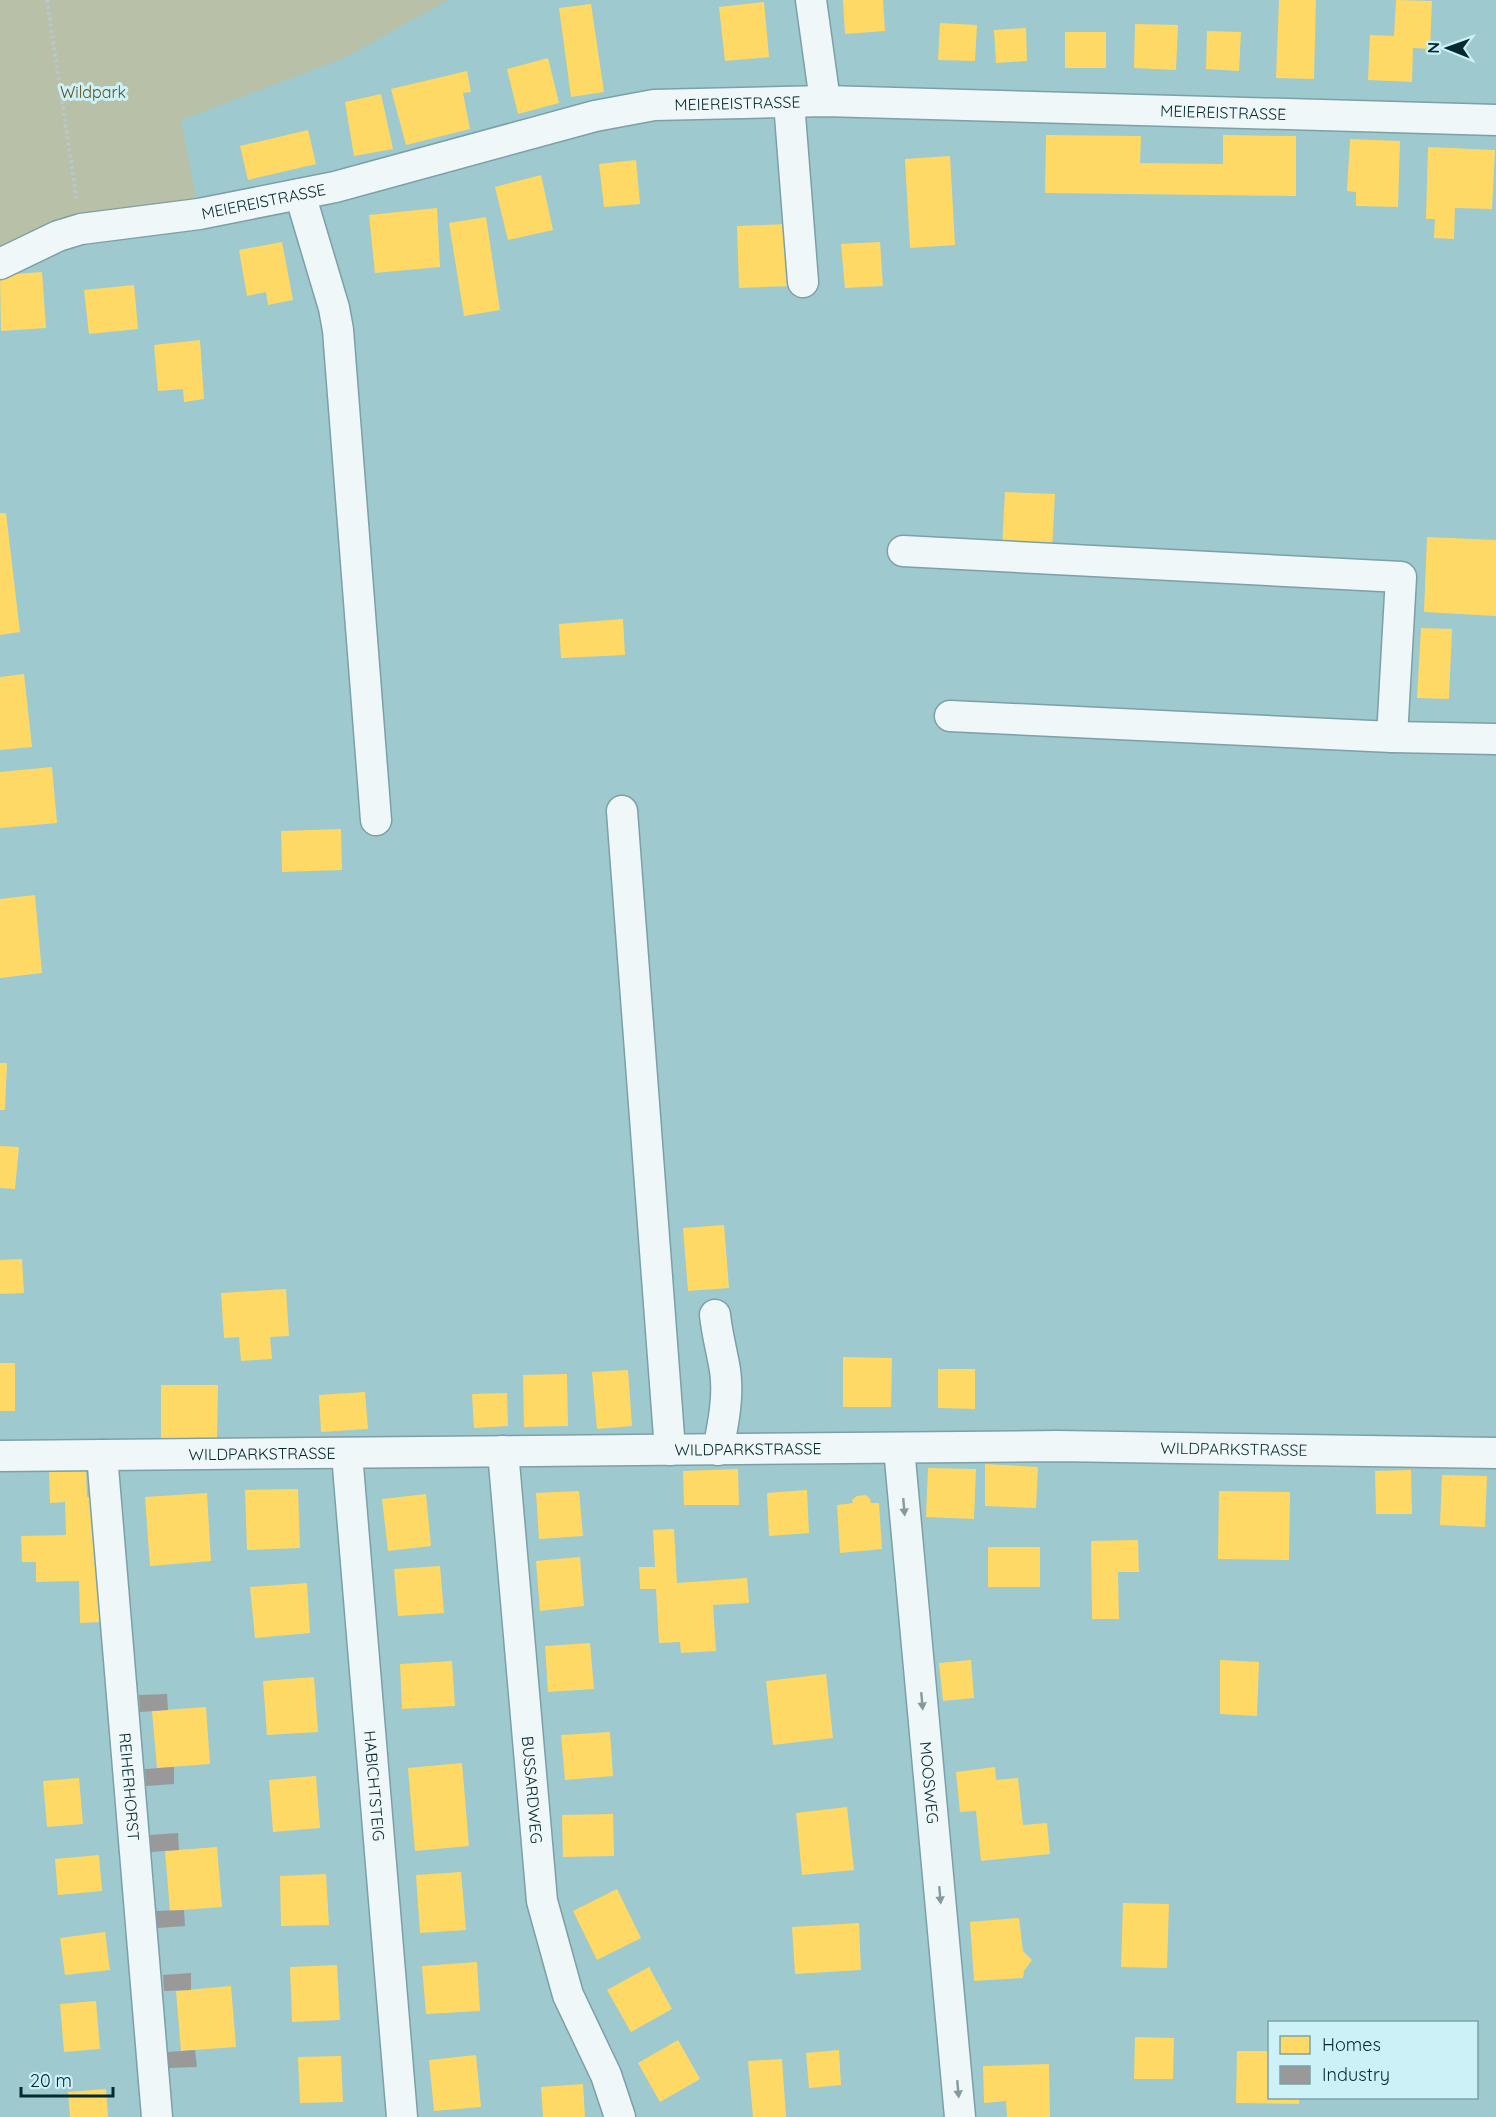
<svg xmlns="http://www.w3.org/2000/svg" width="1496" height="2117" font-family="Quicksand,sans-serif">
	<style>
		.green { fill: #b8c0a7 }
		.homes { fill: #ffd966 }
		.industry { fill: #999 }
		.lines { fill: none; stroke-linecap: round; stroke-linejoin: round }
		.minor-casing { stroke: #7ca0a5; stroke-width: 33 }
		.path { stroke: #bac7c9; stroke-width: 4; stroke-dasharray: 3 3; stroke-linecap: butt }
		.minor { stroke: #f0f7f8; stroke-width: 30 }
		.oneway { fill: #869a9d }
		.labels { text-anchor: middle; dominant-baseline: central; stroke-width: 6; stroke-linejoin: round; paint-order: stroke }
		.park-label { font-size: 16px; fill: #634f1a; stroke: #ccf2f8 }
		.street-label { font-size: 16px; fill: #04292e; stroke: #ccf2f8 }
	</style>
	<rect width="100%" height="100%" fill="#9dc9cf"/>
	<!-- green -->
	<path class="green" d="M 0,0 L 448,0 L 344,58 L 181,120 L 199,214 L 0,264 Z"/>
	<!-- homes -->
	<path class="homes" d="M 843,0 L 883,0 L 885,31 L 845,34 Z
		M 1279,0 L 1316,0 L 1314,79 L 1276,78 Z
		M 1396,0 L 1432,1 L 1430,49 L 1413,48 L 1412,82 L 1368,80 L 1370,35 L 1394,36 Z
		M 764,2 L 769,57 L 725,61 L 719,7 Z
		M 591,4 L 604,92 L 571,97 L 559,8 Z
		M 940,23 L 977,25 L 975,61 L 938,60 Z
		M 1135,24 L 1178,25 L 1176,70 L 1134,68 Z
		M 1026,28 L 1027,61 L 996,63 L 994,30 Z
		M 1207,31 L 1241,32 L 1239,71 L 1206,69 Z
		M 1065,32 L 1106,32 L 1106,68 L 1065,68 Z
		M 548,58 L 559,103 L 518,114 L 507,69 Z
		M 467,71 L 471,92 L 463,93 L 470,129 L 406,145 L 391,89 Z
		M 381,94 L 393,149 L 354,156 L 345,102 Z
		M 308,130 L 316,164 L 248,180 L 240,146 Z
		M 1046,135 L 1141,136 L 1140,163 L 1223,164 L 1223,135 L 1296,136 L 1296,196 L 1045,193 Z
		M 1350,139 L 1400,141 L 1398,207 L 1356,206 L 1356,192 L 1347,191 Z
		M 1428,147 L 1495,150 L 1492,209 L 1455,208 L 1454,239 L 1434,238 L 1435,219 L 1426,219 Z
		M 950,156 L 955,245 L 910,248 L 905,159 Z
		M 636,160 L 640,204 L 604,207 L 599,164 Z
		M 541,175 L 553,230 L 508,240 L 495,187 Z
		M 437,208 L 440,267 L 375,273 L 369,215 Z
		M 486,217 L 500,310 L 464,316 L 449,223 Z
		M 788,224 L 791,286 L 739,288 L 737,226 Z
		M 282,242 L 293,300 L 268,305 L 266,292 L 247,296 L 239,250 Z
		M 880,242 L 883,286 L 845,288 L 841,244 Z
		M 42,272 L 46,328 L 1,331 L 0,275 Z
		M 134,285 L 138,329 L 89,334 L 84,290 Z
		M 200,340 L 204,399 L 184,402 L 183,389 L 158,391 L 154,345 Z
		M 1005,492 L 1055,494 L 1052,551 L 1002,548 Z
		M 0,513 L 6,513 L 20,632 L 0,635 Z
		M 1427,537 L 1496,540 L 1496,616 L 1424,612 Z
		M 623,619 L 625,655 L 561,658 L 559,624 Z
		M 1421,628 L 1452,629 L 1449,699 L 1417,698 Z
		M 24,674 L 32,747 L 0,750 L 0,677 Z
		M 52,767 L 57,823 L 0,828 L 0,772 Z
		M 341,829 L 342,870 L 282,872 L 281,831 Z
		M 35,895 L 42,973 L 0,978 L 0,899 Z
		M 0,1063 L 7,1063 L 5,1110 L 0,1110 Z
		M 0,1146 L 19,1147 L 15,1189 L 0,1188 Z
		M 724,1225 L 729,1288 L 688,1291 L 683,1228 Z
		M 22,1259 L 24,1293 L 0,1294 L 0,1260 Z
		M 286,1289 L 289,1336 L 270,1337 L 272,1359 L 241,1361 L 239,1337 L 224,1338 L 221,1293 Z
		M 843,1357 L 892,1358 L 891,1407 L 843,1407 Z
		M 0,1363 L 15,1363 L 15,1411 L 0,1411 Z
		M 938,1369 L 975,1369 L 975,1409 L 938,1408 Z
		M 628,1370 L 632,1426 L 597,1429 L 592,1372 Z
		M 567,1374 L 568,1426 L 524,1427 L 523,1375 Z
		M 161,1385 L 218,1385 L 217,1439 L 161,1439 Z
		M 365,1392 L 368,1429 L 321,1432 L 319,1395 Z
		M 507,1393 L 508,1426 L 474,1428 L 472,1394 Z
		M 985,1464 L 1038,1467 L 1036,1508 L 985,1506 Z
		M 928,1468 L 976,1469 L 974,1519 L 926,1517 Z
		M 86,1469 L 87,1497 L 97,1497 L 101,1622 L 80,1623 L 79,1581 L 36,1582 L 36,1562 L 22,1562 L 21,1536 L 66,1535 L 65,1502 L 50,1503 L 49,1470 Z
		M 738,1469 L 739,1505 L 684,1505 L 683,1471 Z
		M 1411,1470 L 1412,1514 L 1376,1514 L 1375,1471 Z
		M 1442,1475 L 1487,1476 L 1485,1527 L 1440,1525 Z
		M 298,1489 L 300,1548 L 247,1550 L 245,1490 Z
		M 807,1490 L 809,1533 L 769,1536 L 767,1493 Z
		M 579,1491 L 583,1536 L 539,1539 L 536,1493 Z
		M 1219,1491 L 1290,1492 L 1289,1560 L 1218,1559 Z
		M 207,1493 L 211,1561 L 150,1566 L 145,1497 Z
		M 426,1494 L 431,1546 L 388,1551 L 382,1499 Z
		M 866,1495 L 870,1499 L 871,1503 L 879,1503 L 882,1549 L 840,1553 L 837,1505 L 853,1503 L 852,1500 L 857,1496 Z
		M 674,1529 L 677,1583 L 747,1578 L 749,1603 L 713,1605 L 716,1651 L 681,1653 L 680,1642 L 659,1643 L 656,1589 L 640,1589 L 639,1567 L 655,1567 L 653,1530 Z
		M 1138,1540 L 1139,1572 L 1118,1572 L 1119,1619 L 1092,1619 L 1091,1541 Z
		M 988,1547 L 1040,1547 L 1040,1587 L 988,1587 Z
		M 580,1557 L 584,1606 L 540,1611 L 536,1561 Z
		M 440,1566 L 444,1613 L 398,1616 L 394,1569 Z
		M 307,1583 L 310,1633 L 255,1638 L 250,1587 Z
		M 590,1643 L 594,1689 L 548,1692 L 545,1646 Z
		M 971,1660 L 974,1698 L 943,1701 L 939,1663 Z
		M 1220,1660 L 1259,1662 L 1257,1716 L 1220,1714 Z
		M 452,1661 L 455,1706 L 402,1709 L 400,1664 Z
		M 826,1674 L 833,1738 L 773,1745 L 766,1681 Z
		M 314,1677 L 318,1732 L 267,1735 L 263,1681 Z
		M 206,1707 L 210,1764 L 157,1768 L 152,1711 Z
		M 610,1732 L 613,1776 L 565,1780 L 561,1735 Z
		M 462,1763 L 469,1846 L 415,1851 L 408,1768 Z
		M 995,1767 L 996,1780 L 1018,1778 L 1023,1825 L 1047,1823 L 1050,1854 L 981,1861 L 976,1811 L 960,1812 L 956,1772 Z
		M 316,1776 L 320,1828 L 273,1832 L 269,1780 Z
		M 79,1778 L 83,1824 L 47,1827 L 43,1781 Z
		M 847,1807 L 854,1870 L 802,1875 L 796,1813 Z
		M 613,1814 L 614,1856 L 563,1857 L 562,1815 Z
		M 217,1847 L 222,1907 L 170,1911 L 165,1851 Z
		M 99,1855 L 102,1891 L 58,1895 L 55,1859 Z
		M 461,1872 L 466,1930 L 420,1933 L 416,1875 Z
		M 326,1874 L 329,1925 L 281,1926 L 280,1876 Z
		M 617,1889 L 641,1938 L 597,1960 L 573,1911 Z
		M 1123,1903 L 1169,1904 L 1167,1968 L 1121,1967 Z
		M 1019,1918 L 1023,1951 L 1032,1960 L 1024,1971 L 1023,1978 L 974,1981 L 970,1922 Z
		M 859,1923 L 861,1970 L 795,1974 L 792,1927 Z
		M 105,1932 L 110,1970 L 65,1975 L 60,1938 Z
		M 477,1962 L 480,2011 L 426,2014 L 422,1966 Z
		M 337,1965 L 340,2020 L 292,2022 L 290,1967 Z
		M 649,1967 L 672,2009 L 631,2032 L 607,1990 Z
		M 231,1986 L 236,2047 L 181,2051 L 176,1991 Z
		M 96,2001 L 100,2049 L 64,2052 L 60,2004 Z
		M 1135,2037 L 1174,2038 L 1173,2079 L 1134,2079 Z
		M 678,2040 L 700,2079 L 660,2102 L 638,2063 Z
		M 839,2050 L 841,2085 L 809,2088 L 806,2053 Z
		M 1237,2051 L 1270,2051 L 1270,2098 L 1299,2098 L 1299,2104 L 1236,2103 Z
		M 476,2055 L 481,2107 L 434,2111 L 429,2060 Z
		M 341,2056 L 343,2102 L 300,2103 L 298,2057 Z
		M 782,2059 L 786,2117 L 753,2117 L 748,2061 Z
		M 1049,2064 L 1050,2117 L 1007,2117 L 1006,2101 L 984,2103 L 983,2066 Z
		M 583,2084 L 585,2117 L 543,2117 L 541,2087 Z
		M 106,2089 L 108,2117 L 70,2117 L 68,2092 Z"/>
	<!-- industry -->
	<path class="industry" d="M 167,1694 L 168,1710 L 140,1712 L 139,1695 Z
		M 174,1767 L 174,1784 L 146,1786 L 145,1769 Z
		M 178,1833 L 179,1850 L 151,1852 L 150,1835 Z
		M 184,1910 L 185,1926 L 157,1928 L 156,1911 Z
		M 191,1973 L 191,1990 L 164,1991 L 163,1975 Z
		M 195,2050 L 197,2067 L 168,2068 L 168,2052 Z"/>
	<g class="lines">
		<defs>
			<g id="minor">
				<path d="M 811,0 L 825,101"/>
				<path d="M 789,102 L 803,282"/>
				<path d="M 300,194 L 334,308 L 338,330 L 376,820"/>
				<path id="s1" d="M 0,264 L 58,236 L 81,229 L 199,214 L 335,187 L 595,116 L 654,105 L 825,101 L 1496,120"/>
				<path d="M 903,551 L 1401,577 L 1392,737"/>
				<path d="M 950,716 L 1392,737 L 1496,739"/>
				<path d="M 622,811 L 670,1450"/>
				<path d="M 715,1315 C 717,1334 722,1352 725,1370 C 729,1396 723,1425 718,1450"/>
				<path id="s2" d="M 899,1448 L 960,2117"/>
				<path id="s3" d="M 503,1451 L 542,1901 L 568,1995 L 606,2075 L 620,2117"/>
				<path id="s4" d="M 347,1454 L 402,2117"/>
				<path id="s5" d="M 102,1455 L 157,2117"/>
				<path id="s6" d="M 0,1456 L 1058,1446 L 1496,1453"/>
			</g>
		</defs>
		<!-- minor casing -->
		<use href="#minor" class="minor-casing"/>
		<!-- path -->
		<path class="path" d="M 47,0 L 77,201"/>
		<!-- minor -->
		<use href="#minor" class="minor"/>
	</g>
	<!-- one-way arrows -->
	<defs><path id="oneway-solid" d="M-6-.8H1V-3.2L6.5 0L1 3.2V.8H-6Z" transform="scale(1.5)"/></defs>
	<g class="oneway">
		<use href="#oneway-solid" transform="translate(904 1507) rotate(85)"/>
		<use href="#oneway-solid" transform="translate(922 1701) rotate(85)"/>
		<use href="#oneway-solid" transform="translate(940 1895) rotate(85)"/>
		<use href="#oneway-solid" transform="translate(958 2089) rotate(85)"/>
	</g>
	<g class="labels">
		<!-- park labels -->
		<g class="park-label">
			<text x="93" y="92">Wildpark</text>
		</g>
		<!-- street labels -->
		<g class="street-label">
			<text stroke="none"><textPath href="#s1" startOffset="759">MEIEREISTRASSE</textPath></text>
			<text stroke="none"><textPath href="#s1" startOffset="1245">MEIEREISTRASSE</textPath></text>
			<text stroke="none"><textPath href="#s1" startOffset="273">MEIEREISTRASSE</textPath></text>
			<text stroke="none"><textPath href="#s6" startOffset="1234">WILDPARKSTRASSE</textPath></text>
			<text stroke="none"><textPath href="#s6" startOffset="748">WILDPARKSTRASSE</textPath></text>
			<text stroke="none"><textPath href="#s6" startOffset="262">WILDPARKSTRASSE</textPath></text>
			<text stroke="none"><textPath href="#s2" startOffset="336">MOOSWEG</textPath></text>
			<text stroke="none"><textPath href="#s4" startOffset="333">HABICHTSTEIG</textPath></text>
			<text stroke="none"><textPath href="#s5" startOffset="333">REIHERHORST</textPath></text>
			<text stroke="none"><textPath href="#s3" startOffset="340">BUSSARDWEG</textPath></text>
		</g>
	</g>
	<!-- legend -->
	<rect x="1268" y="2021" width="210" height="78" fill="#ccf2f8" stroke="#7ca2a7" stroke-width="1.5"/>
	<rect x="1280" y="2036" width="30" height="18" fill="#ffd966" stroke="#7ca2a7" stroke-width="1.5"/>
	<text x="1322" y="2051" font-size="18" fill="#04292e">Homes</text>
	<rect x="1280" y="2066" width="30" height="18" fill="#999999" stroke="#7ca2a7" stroke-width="1.5"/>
	<text x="1322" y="2081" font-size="18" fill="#04292e">Industry</text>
	<!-- north arrow -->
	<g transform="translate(1448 48) rotate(271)" stroke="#ccf2f8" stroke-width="4.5" paint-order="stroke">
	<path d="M0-4.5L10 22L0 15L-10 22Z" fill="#04292e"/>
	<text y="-9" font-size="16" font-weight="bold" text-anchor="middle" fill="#04292e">N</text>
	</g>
	<!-- scale -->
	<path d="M21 2087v9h92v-9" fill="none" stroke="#04292e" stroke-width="3"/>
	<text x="30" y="2087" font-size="18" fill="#04292e" stroke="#ccf2f8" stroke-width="4.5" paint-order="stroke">20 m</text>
</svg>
